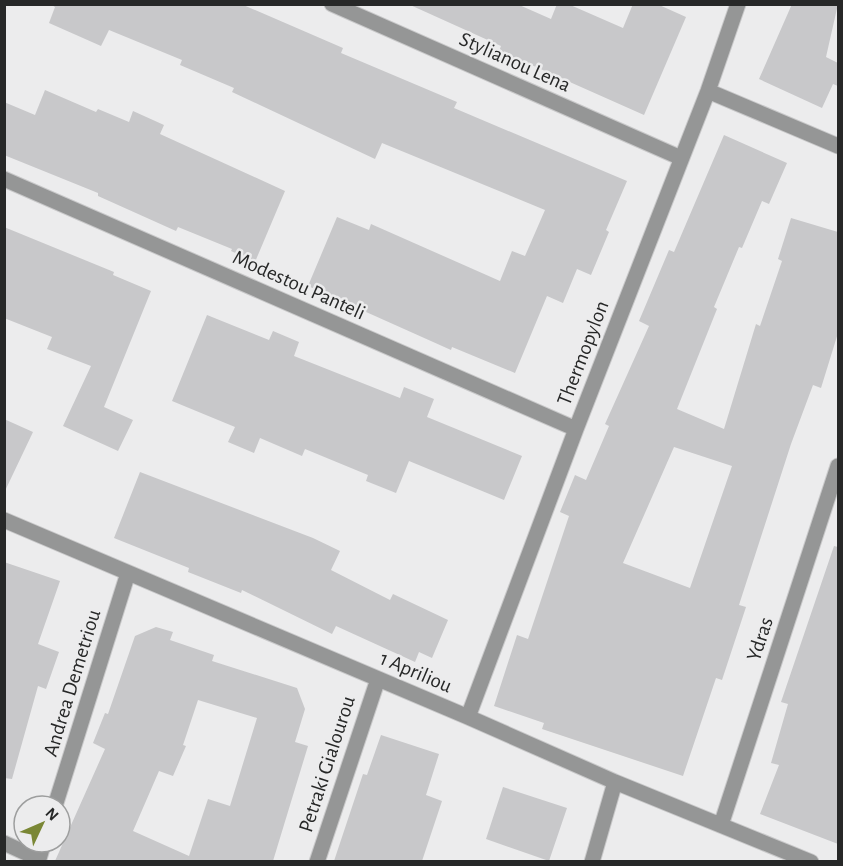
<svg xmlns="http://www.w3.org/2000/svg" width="843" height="866" font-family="'Alegreya Sans',sans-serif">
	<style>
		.building { fill: #c8c8ca; fill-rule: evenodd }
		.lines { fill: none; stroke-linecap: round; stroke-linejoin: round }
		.minor-casing { stroke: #c9c9ca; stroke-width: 17 }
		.minor { stroke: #959696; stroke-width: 15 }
		.labels { text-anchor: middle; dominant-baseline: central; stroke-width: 5; stroke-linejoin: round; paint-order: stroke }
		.street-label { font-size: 21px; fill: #272828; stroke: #ececed }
	</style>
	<rect width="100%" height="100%" fill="#ececed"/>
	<!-- building -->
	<path class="building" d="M 50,4 L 241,4 L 343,48 L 341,53 L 457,102 L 454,108 L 627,181 L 606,230 L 609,232 L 591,275 L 577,269 L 563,303 L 547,296 L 515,373 L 452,347 L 451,350 L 308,286 L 337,217 L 369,230 L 371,224 L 500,281 L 512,251 L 525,256 L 545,210 L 382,143 L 375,159 L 232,92 L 234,88 L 180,65 L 182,60 L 109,30 L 101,46 L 49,23 L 55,7 Z
		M 408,4 L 517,4 L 551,19 L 557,4 L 568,4 L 623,28 L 633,4 L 657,4 L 686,17 L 644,115 L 527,63 L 526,66 L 498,54 L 501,46 Z
		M 792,4 L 838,4 L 826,57 L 838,63 L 838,86 L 833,84 L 822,108 L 759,79 Z
		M 45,90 L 96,112 L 98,109 L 129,122 L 133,111 L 164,125 L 160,134 L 285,191 L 255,262 L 231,251 L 232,249 L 178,227 L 176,231 L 98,196 L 98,193 L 4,155 L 4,102 L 35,115 Z
		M 724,135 L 787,163 L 769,204 L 762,201 L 742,248 L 739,247 L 714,307 L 717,309 L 677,409 L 724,429 L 756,324 L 760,326 L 782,261 L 778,259 L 791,218 L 838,232 L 838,333 L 821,388 L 813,385 L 791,444 L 739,605 L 746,607 L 722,680 L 716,678 L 683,776 L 542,729 L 544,723 L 494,706 L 517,635 L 528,639 L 569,516 L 560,512 L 575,475 L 586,480 L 609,426 L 605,424 L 649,326 L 639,321 L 669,250 L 674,252 ZM 674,447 L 732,466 L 690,588 L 623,563 Z
		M 4,227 L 114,272 L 113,275 L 151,291 L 104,407 L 133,420 L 118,451 L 63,426 L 91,366 L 47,349 L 52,337 L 4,318 Z
		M 207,315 L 269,340 L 273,331 L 299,342 L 294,356 L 400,398 L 404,387 L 434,399 L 427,417 L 522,456 L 504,500 L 409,461 L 396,493 L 366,481 L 368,475 L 305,449 L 302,456 L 260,438 L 254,453 L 228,442 L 235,427 L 172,401 Z
		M 4,419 L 33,432 L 4,493 Z
		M 140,472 L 313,538 L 340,551 L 331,570 L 390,600 L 393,594 L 448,620 L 432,658 L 419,652 L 415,662 L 336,626 L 332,634 L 242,590 L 241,593 L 188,572 L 189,568 L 114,538 Z
		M 834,546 L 838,547 L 838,844 L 760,814 L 779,765 L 771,763 L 788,704 L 781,702 Z
		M 4,562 L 60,581 L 38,644 L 59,652 L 46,689 L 38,686 L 12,779 L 4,778 Z
		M 156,627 L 173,632 L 170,640 L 214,655 L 212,661 L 297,688 L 305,709 L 295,742 L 308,746 L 273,861 L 55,861 L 105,749 L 93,743 L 105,713 L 108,714 L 135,636 ZM 198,700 L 257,718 L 230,806 L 208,799 L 189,856 L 133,831 L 159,771 L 173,776 L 186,746 L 183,745 Z
		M 381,735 L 439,754 L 426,795 L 442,801 L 422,861 L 334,861 L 363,774 L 367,775 Z
		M 503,787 L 567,808 L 549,861 L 486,839 Z"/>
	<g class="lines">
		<defs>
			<path id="minor" d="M 332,4 L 681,158
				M 708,91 L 838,146
				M 4,179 L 576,429
				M 4,520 L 468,717 L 615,782 L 811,862
				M 468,717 L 576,429 L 708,91 L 738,4
				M 55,806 L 128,573
				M 721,825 L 838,466
				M 4,843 L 39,859
				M 38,862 L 44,842
				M 317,862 L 378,679
				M 592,862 L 615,782"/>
		</defs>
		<!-- minor casing -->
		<use href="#minor" class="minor-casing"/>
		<!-- minor -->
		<use href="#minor" class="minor"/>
	</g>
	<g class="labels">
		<!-- street labels -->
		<g class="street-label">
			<text transform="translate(515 62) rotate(24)">Stylianou Lena</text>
			<text transform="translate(299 285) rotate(24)">Modestou Panteli</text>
			<text transform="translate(583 353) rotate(-69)">Thermopylon</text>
			<text transform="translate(760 639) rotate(-72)">Ydras</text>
			<text transform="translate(416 672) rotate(23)">1 Apriliou</text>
			<text transform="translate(72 683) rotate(-73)">Andrea Demetriou</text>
			<text transform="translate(327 764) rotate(-72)">Petraki Gialourou</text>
		</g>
	</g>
	<!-- border -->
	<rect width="843" height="866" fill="none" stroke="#272828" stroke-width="12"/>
	<!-- north arrow -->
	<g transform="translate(42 824) rotate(46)"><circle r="28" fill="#ececed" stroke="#9d9e9e" stroke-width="1.5"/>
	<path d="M0-4.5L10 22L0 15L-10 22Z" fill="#7a8735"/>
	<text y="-9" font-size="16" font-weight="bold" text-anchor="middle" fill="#272828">N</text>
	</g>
</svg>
